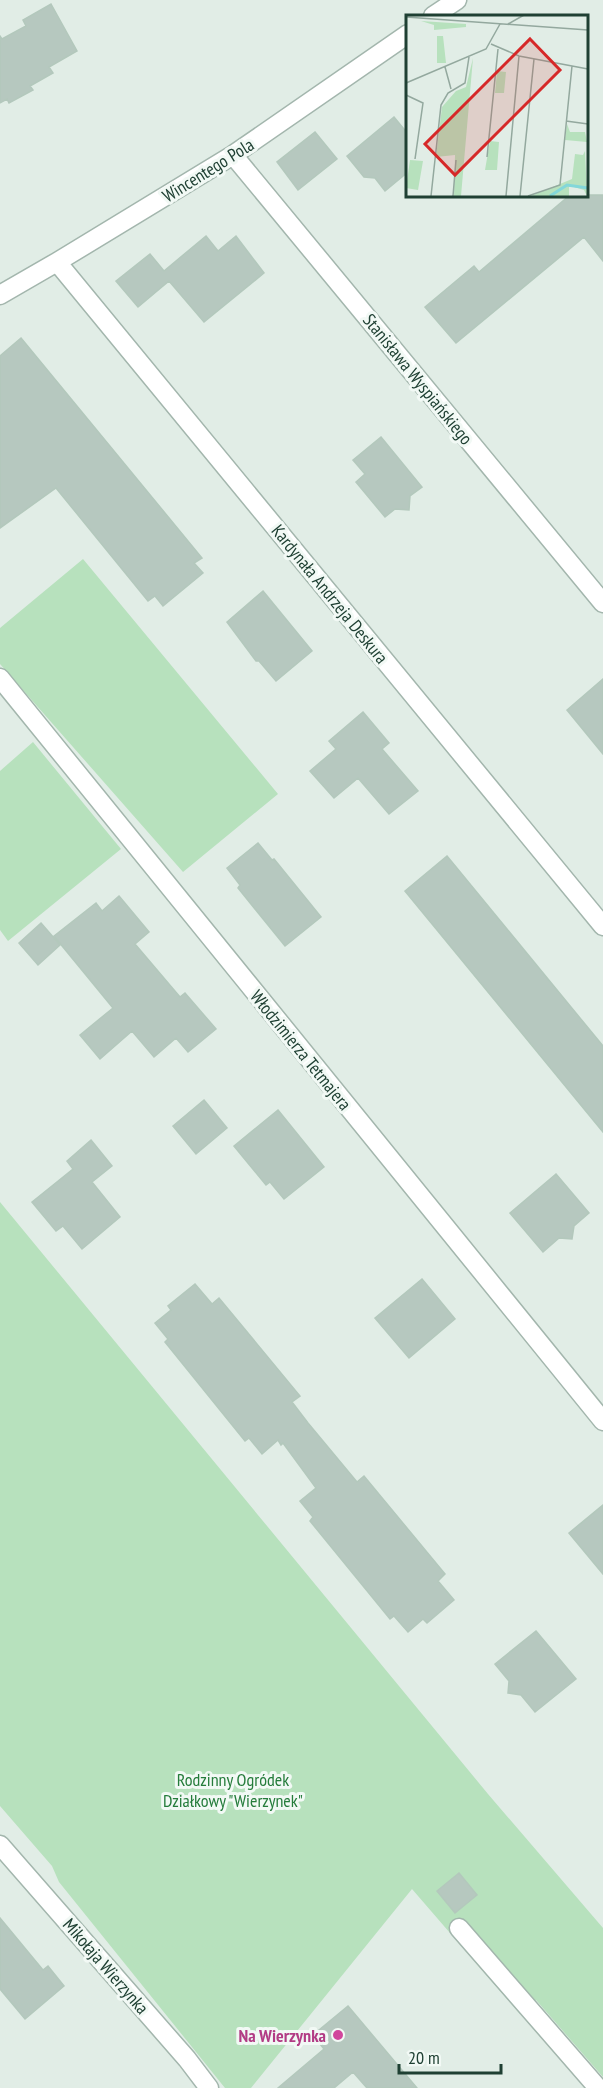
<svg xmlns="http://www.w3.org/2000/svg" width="603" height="2088" font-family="'PT Sans Narrow',sans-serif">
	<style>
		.green { fill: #b7e1bd }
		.building { fill: #b6c8bf; stroke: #b3c8bc; stroke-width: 1.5 }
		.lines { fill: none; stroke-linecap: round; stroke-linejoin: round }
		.minor-casing { stroke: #a3b6ad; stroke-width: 21 }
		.minor { stroke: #fff; stroke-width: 18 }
		.hotel-dot { fill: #d1479c; stroke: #f2f9f5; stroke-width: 2 }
		.labels { text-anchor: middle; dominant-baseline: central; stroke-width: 6; stroke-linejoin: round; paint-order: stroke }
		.street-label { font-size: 18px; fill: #1f4033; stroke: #f2f9f5 }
		.park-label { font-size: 18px; fill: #257c3b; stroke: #f2f9f5 }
		.hotel-label { font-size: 18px; font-weight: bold; fill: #b23c85; stroke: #f2f9f5; text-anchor: end }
		.inset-river { fill: none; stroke: #83d7d9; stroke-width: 3 }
		.inset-road { fill: none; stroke: #93a89e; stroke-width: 1.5 }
		.view { fill: #d62828; fill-opacity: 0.15; stroke: #d62828; stroke-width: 3 }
		.inset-edge { fill: none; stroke: #1f4033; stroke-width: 3 }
	</style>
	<rect width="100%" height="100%" fill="#e1ede6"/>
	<!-- green -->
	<path class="green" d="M 83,559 L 278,794 L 183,872 L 0,664 L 0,628 Z
		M 33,742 L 121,849 L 8,941 L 0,930 L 0,771 Z
		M 0,1202 L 488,1794 L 603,1928 L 603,2077 L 536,2000 L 520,2014 L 412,1889 L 251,2088 L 225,2088 L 59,1882 L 52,1866 L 0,1806 Z"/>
	<!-- building -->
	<path class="building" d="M 51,4 L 77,51 L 49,67 L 53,73 L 30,86 L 33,90 L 9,103 L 7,99 L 0,103 L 0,36 L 2,39 L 26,26 L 23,20 Z
		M 394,117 L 408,134 L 408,172 L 385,191 L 375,178 L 364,177 L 347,156 Z
		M 315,132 L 337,159 L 298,190 L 277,162 Z
		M 570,195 L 603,195 L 603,261 L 584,237 L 456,343 L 425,307 L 474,266 L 479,272 Z
		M 206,236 L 218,251 L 236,236 L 264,273 L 204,322 L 169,281 L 138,307 L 116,281 L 150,254 L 164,271 Z
		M 21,338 L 202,558 L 194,563 L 203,573 L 163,606 L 155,596 L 148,601 L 56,488 L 0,528 L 0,356 Z
		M 381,437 L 422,487 L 410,496 L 409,510 L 395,509 L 385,517 L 356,482 L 365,474 L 353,460 Z
		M 263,591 L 312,651 L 276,681 L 259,661 L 256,661 L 227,622 Z
		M 603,679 L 603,754 L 567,710 Z
		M 363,712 L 389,743 L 382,749 L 418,791 L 389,814 L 358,778 L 334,798 L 310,771 L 336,749 L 329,741 Z
		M 258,843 L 272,860 L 274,859 L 321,917 L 285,946 L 238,888 L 240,885 L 227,868 Z
		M 447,856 L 603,1046 L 603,1132 L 405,891 Z
		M 119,896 L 149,932 L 135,944 L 180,997 L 185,993 L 216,1029 L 188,1052 L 176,1038 L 154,1057 L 132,1031 L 100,1059 L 80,1035 L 113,1008 L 54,936 L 96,903 L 102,911 Z
		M 41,923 L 60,945 L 38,965 L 19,943 Z
		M 204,1100 L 227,1128 L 196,1154 L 173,1126 Z
		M 278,1110 L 324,1167 L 284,1199 L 270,1182 L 266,1185 L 234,1146 Z
		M 91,1140 L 112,1166 L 92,1182 L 120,1217 L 82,1249 L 63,1226 L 56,1231 L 32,1202 L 73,1169 L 67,1161 Z
		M 556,1174 L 589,1213 L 574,1226 L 572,1239 L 559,1238 L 543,1252 L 510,1213 Z
		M 422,1279 L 455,1319 L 409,1358 L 375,1318 Z
		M 195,1284 L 212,1304 L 219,1298 L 300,1396 L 292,1402 L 308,1423 L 357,1482 L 364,1476 L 445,1574 L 438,1581 L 454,1600 L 427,1623 L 423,1619 L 408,1632 L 394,1616 L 390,1619 L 310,1521 L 313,1517 L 300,1501 L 316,1488 L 283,1443 L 281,1445 L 278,1440 L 262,1454 L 249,1438 L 245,1441 L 165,1342 L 168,1339 L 155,1323 L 171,1310 L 168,1306 Z
		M 603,1505 L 603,1574 L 569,1533 Z
		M 536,1631 L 576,1679 L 535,1712 L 521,1695 L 508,1693 L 509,1681 L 495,1664 Z
		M 459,1873 L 477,1895 L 455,1913 L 437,1891 Z
		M 0,1918 L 43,1970 L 48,1966 L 64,1986 L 25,2019 L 0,1989 Z
		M 348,2006 L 417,2088 L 367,2088 L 353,2072 L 334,2088 L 278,2088 L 324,2049 L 313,2035 Z"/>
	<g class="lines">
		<defs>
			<path id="minor" d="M 433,16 L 457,0
				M 233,155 L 603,603
				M 57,262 L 603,926
				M 0,295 L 57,262 L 233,155 L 408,34
				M 0,678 L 603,1421
				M 0,1845 L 187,2059 L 209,2088
				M 459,1928 L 598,2088"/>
		</defs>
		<!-- minor casing -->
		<use href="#minor" class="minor-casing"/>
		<!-- minor -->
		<use href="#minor" class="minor"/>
	</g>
	<!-- markers -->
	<circle class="hotel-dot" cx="338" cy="2035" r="6"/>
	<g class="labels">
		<!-- street labels -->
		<g class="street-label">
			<text transform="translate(208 170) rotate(-32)">Wincentego Pola</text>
			<text transform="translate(418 379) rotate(51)">Stanisława Wyspiańskiego</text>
			<text transform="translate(330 594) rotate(51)">Kardynała Andrzeja Deskura</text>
			<text transform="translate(301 1050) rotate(51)">Włodzimierza Tetmajera</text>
			<text transform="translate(106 1966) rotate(49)">Mikołaja Wierzynka</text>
		</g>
		<!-- park labels -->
		<g class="park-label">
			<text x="233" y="1779">Rodzinny Ogródek<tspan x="233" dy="21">Działkowy "Wierzynek"</tspan></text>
		</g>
		<!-- hotel labels -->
		<g class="hotel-label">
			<text x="326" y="2035">Na Wierzynka</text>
		</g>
	</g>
	<!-- overview -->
	<g transform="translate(406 15)">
		<rect width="182" height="182" fill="#e1ede6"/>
		<path d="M 15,6 L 60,9 L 60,12 L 28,15 L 28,10 ZM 31,21 L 37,21 L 40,48 L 31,48 ZM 67,43 L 55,181 L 48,181 L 49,140 L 30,142 L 36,92 L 50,76 L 60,72 ZM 91,56 L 100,57 L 98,78 L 89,78 ZM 161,109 L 164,117 L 179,117 L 181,127 L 159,125 ZM 84,126 L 93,127 L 91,155 L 79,155 ZM 179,136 L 181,181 L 178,175 L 168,172 L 163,172 L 163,181 L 125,181 L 166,164 L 169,139 L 177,140 ZM 4,145 L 17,146 L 12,175 L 0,173 Z" fill="#b7e1bd"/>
		<path class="inset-river" d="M 144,181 L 161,170 L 182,173"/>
		<path class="inset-road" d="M 0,2 L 182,15M 102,9 L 118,0M 85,29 L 113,41 L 182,54M 39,52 L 45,74M 0,68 L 80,34 L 94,9M 0,80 L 17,88 L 9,144M 160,106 L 182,109M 81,142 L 92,34M 25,181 L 35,90 L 42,78 L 59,68 L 63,42M 47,181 L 50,145M 100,181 L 113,41M 114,181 L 128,44M 122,181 L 154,170 L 166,51"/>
		<path class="view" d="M 124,24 L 154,55 L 49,160 L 19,129 Z"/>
		<rect width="182" height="182" class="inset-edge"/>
	</g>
	<!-- scale -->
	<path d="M399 2064v9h102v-9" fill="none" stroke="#1f4033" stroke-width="3"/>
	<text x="408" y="2064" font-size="18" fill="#1f4033" stroke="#f2f9f5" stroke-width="4.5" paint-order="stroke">20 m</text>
</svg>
